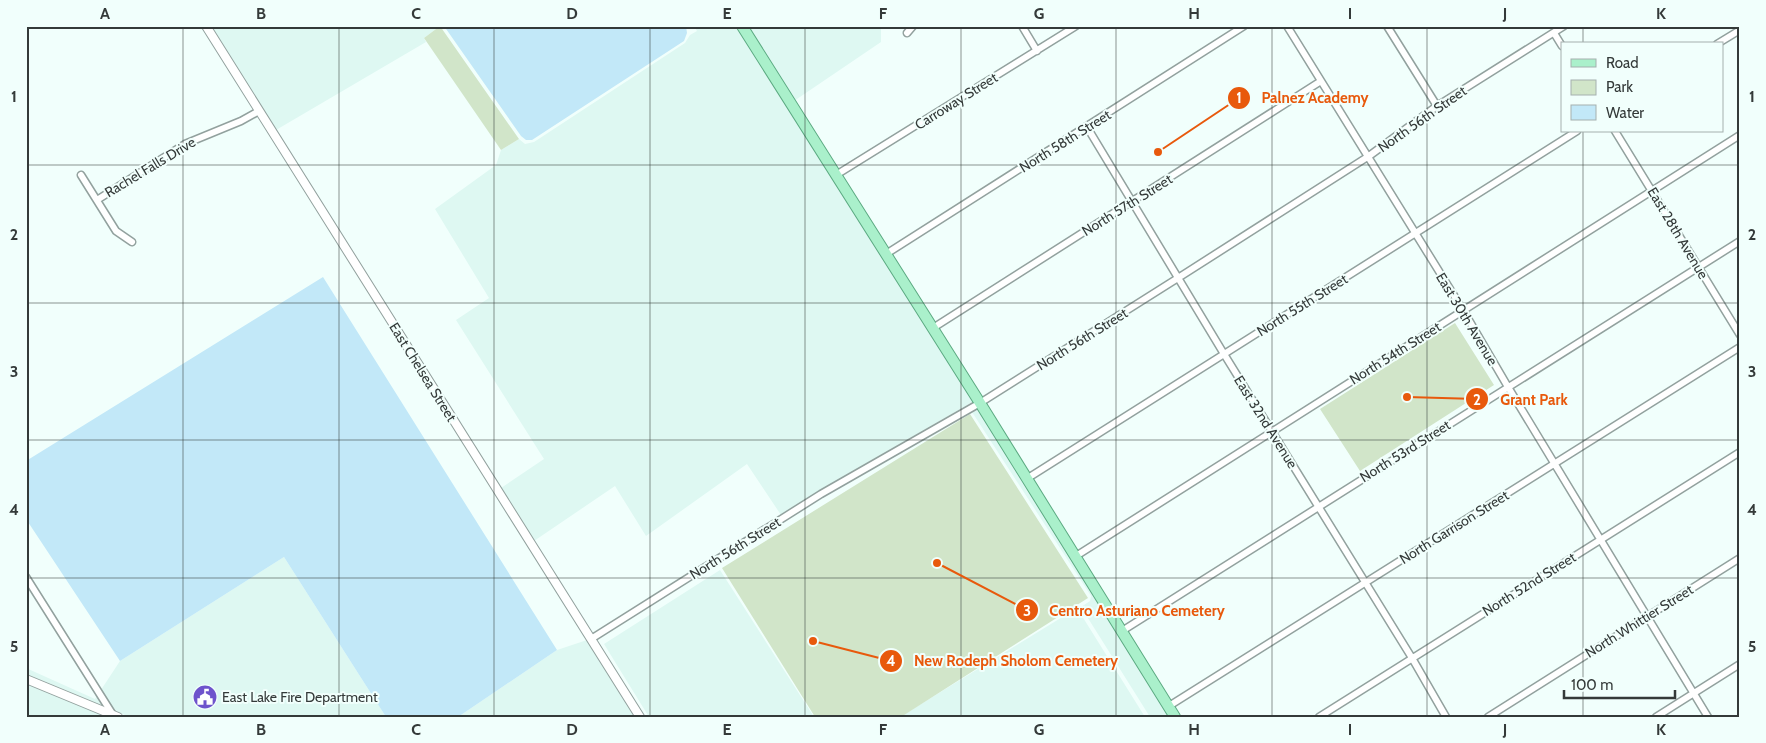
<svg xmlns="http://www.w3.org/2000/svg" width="1766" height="743" font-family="Cabin,sans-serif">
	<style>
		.built { fill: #def8f2 }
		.green { fill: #d1e5c9 }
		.water { fill: #c2e8f8 }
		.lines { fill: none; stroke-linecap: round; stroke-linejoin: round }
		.minor-casing { stroke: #92a19e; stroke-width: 9 }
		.tertiary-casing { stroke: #92a19e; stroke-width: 10 }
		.primary-casing { stroke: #5caa82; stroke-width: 12 }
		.minor { stroke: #fff; stroke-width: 6 }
		.tertiary { stroke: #fff; stroke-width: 8 }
		.primary { stroke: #aaf0cb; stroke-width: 10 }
		.grid { fill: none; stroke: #343a39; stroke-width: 1; stroke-opacity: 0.55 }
		.labels { text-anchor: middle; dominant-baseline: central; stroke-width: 4; stroke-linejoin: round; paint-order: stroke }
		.street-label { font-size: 14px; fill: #343a39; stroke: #f1fffc }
		.poi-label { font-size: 14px; fill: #343a39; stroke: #f1fffc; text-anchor: start }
		.leader { fill: none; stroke: #e8590c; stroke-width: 2 }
		.callout-dot { fill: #e8590c; stroke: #f1fffc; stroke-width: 2 }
		.mark-label { font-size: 15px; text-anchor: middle; font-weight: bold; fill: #fff }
		.callout-label { font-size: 15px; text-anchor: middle; font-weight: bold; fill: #e8590c; stroke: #f1fffc; stroke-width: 4; stroke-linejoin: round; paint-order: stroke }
		.neatline { fill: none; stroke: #343a39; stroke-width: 2 }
		.grid-label { font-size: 16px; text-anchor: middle; font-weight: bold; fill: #343a39 }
	</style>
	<rect width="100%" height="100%" fill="#f1fffc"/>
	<!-- built -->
	<path class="built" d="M 211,26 L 440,26 L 424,38 L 426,42 L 276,130 Z
		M 694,26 L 737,26 L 974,401 L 819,491 L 781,515 L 747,464 L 646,536 L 615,486 L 534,541 L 501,488 L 544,459 L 456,320 L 489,298 L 435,209 L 496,165 L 501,150 L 519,139 L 525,144 L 534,142 L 685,43 L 690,35 L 697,31 Z
		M 747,26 L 881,26 L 881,42 L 794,101 Z
		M 979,408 L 1170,717 L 1150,717 L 1081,607 L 1090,601 L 1091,596 L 972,412 Z
		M 284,557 L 386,717 L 130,717 L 26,674 L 26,668 L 95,699 L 120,661 Z
		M 720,570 L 814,717 L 649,717 L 604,644 Z
		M 1077,608 L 1145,717 L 900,717 Z
		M 587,640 L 635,717 L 458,717 L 557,650 Z
		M 26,683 L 107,717 L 26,717 Z"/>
	<!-- green -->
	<path class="green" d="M 440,26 L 519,139 L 501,150 L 424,38 Z
		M 1455,323 L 1494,385 L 1360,471 L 1320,409 Z
		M 970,414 L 1088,598 L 901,717 L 815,717 L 722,568 Z"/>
	<!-- water -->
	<path class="water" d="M 444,26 L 686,26 L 687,33 L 684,41 L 532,140 L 526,140 L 521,136 Z
		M 323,277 L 557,650 L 458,717 L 386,717 L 284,557 L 120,661 L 26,519 L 26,461 Z"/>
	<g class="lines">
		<defs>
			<path id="minor" d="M 1022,26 L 1037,51
				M 1287,26 L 1463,310 L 1508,387 L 1708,717
				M 1387,26 L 1437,106
				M 907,33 L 913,26
				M 1554,33 L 1562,46
				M 1717,44 L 1740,30
				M 1087,127 L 1224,354 L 1412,658 L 1446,717
				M 1615,131 L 1740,335
				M 81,175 L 116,231 L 132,242
				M 836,175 L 1076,26
				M 97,200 L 185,144 L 241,121 L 259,111
				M 886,254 L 1244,26
				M 933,328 L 1321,81
				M 1028,478 L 1577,131
				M 1076,556 L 1740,135
				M 26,577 L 113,715
				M 1122,631 L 1740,241
				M 591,639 L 821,494 L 980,403 L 1178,278 L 1369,156 L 1437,106 L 1564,26
				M 1169,706 L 1740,347
				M 1319,717 L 1740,452
				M 1488,717 L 1740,558
				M 1656,717 L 1740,664"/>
			<path id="tertiary" d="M 206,26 L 640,717
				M 26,679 L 118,717"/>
			<path id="primary" d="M 742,26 L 980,403 L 1175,717"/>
		</defs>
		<!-- minor casing -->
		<use href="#minor" class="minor-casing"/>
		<!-- tertiary casing -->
		<use href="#tertiary" class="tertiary-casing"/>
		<!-- primary casing -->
		<use href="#primary" class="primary-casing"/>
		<!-- minor -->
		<use href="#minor" class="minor"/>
		<!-- tertiary -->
		<use href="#tertiary" class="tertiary"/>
		<!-- primary -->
		<use href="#primary" class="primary"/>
	</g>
	<!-- grid -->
	<path class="grid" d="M 183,26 L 183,717M 339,26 L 339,717M 494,26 L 494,717M 650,26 L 650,717M 805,26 L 805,717M 961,26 L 961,717M 1116,26 L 1116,717M 1272,26 L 1272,717M 1427,26 L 1427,717M 1583,26 L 1583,44M 1583,131 L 1583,717M 26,165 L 1740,165M 26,303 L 1740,303M 26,440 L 1740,440M 26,578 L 1740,578"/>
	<!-- icons -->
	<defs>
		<symbol id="civic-disc" viewBox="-11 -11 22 22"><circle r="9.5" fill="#6e53cc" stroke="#f1fffc"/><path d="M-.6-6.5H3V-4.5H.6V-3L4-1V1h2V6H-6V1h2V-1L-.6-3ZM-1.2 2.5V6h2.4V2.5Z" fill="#fff"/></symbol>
	</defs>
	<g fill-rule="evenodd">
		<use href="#civic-disc" x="191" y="683" width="28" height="28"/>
	</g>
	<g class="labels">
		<!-- street labels -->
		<g class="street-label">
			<text transform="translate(956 101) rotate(-32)">Carroway Street</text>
			<text transform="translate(1422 119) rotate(-35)">North 56th Street</text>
			<text transform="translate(1065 141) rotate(-32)">North 58th Street</text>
			<text transform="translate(150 167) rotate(-31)">Rachel Falls Drive</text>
			<text transform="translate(1127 205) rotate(-32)">North 57th Street</text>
			<text transform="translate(1678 233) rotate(59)">East 28th Avenue</text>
			<text transform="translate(1302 305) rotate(-32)">North 55th Street</text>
			<text transform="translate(1467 319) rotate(59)">East 30th Avenue</text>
			<text transform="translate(1082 339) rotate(-32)">North 56th Street</text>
			<text transform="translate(1395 353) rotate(-32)">North 54th Street</text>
			<text transform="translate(423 372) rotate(58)">East Chelsea Street</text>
			<text transform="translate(1266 422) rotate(58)">East 32nd Avenue</text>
			<text transform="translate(1405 451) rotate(-32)">North 53rd Street</text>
			<text transform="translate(1454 527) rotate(-32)">North Garrison Street</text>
			<text transform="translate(735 548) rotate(-32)">North 56th Street</text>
			<text transform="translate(1529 584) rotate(-32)">North 52nd Street</text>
			<text transform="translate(1639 621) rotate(-32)">North Whittier Street</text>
		</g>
		<!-- poi labels -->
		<g class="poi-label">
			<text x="222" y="697">East Lake Fire Department</text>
		</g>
	</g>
	<!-- callouts -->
	<path class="leader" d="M1158 152L1239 98M1407 397L1477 399M937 563L1027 610M813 641L891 661"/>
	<g class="callout-dot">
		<circle cx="1158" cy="152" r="5"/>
		<circle cx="1407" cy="397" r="5"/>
		<circle cx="937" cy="563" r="5"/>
		<circle cx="813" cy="641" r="5"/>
		<circle cx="1239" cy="98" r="12"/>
		<circle cx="1477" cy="399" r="12"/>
		<circle cx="1027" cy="610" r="12"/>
		<circle cx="891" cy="661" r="12"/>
	</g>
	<g class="mark-label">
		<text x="1239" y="103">1</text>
		<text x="1477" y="405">2</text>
		<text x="1027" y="616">3</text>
		<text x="891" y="666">4</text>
	</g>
	<g class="callout-label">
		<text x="1315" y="103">Palnez Academy</text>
		<text x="1534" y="405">Grant Park</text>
		<text x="1137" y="616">Centro Asturiano Cemetery</text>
		<text x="1016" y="666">New Rodeph Sholom Cemetery</text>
	</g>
	<!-- border -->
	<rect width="1766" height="743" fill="none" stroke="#f1fffc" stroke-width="55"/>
	<!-- legend -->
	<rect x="1561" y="42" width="162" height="90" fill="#f1fffc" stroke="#a5b0ae"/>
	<rect x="1571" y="59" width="25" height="8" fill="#aaf0cb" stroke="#a5b0ae"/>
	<text x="1606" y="68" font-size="15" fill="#343a39">Road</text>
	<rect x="1571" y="80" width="25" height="15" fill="#d1e5c9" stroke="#a5b0ae"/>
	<text x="1606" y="92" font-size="15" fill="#343a39">Park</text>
	<rect x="1571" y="105" width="25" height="15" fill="#c2e8f8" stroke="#a5b0ae"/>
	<text x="1606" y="118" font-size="15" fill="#343a39">Water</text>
	<!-- scale -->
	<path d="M1564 690v8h111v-8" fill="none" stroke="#343a39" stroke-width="2.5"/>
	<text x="1571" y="690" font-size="15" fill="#343a39" stroke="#f1fffc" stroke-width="4" paint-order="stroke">100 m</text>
	<rect x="28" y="28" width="1710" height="688" class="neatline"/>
	<g class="grid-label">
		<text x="105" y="19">A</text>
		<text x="261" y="19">B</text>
		<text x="416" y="19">C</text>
		<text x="572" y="19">D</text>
		<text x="727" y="19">E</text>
		<text x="883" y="19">F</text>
		<text x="1039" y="19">G</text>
		<text x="1194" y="19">H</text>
		<text x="1350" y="19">I</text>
		<text x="1505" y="19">J</text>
		<text x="1661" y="19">K</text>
		<text x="14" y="102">1</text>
		<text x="1752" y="102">1</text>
		<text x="14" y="240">2</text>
		<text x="1752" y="240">2</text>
		<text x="14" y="377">3</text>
		<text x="1752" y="377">3</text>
		<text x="14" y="515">4</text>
		<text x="1752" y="515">4</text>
		<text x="14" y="652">5</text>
		<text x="1752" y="652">5</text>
		<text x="105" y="735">A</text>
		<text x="261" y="735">B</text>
		<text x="416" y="735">C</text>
		<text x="572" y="735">D</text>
		<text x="727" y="735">E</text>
		<text x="883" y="735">F</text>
		<text x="1039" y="735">G</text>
		<text x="1194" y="735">H</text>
		<text x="1350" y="735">I</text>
		<text x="1505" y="735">J</text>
		<text x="1661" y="735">K</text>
	</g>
</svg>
